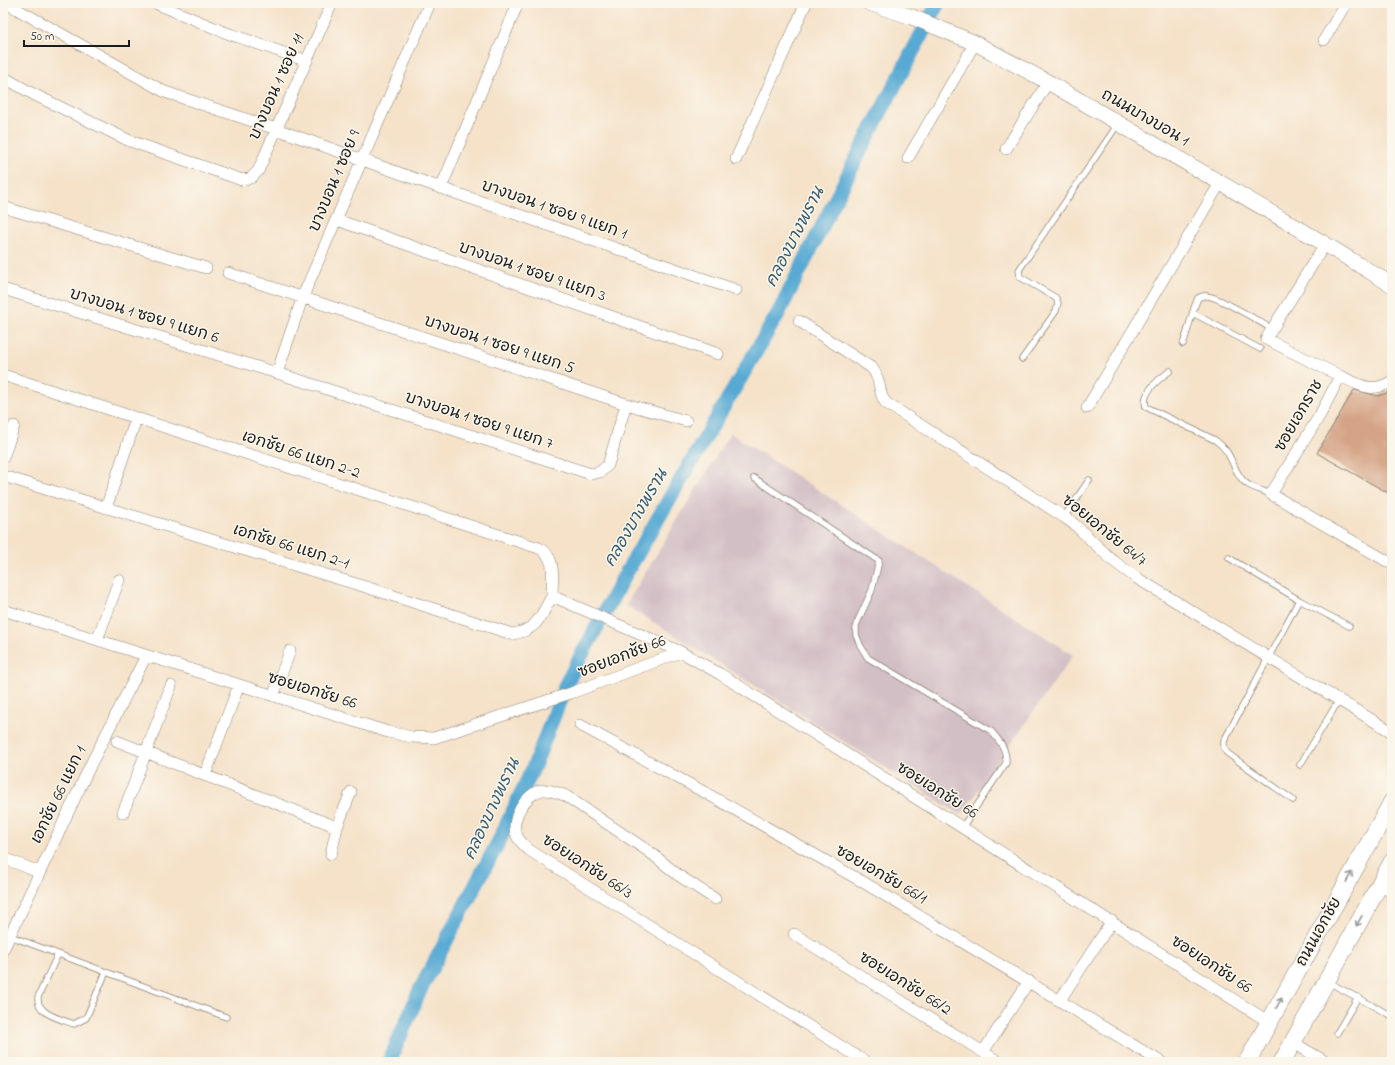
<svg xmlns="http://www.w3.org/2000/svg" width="1395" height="1065" font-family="'Indie Flower','Playpen Sans Thai',sans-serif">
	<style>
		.industrial { fill: #d2bec5 }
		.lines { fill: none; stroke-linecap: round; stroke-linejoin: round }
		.canal { stroke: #59aad4; stroke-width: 15 }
		.building { fill: #d5a487 }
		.service-casing { stroke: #887f72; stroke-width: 7 }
		.minor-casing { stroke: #887f72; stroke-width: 12 }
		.secondary-casing { stroke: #887f72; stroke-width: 16 }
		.primary-casing { stroke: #887f72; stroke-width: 18 }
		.service { stroke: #fff; stroke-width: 5.5 }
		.minor { stroke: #fff; stroke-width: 11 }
		.secondary { stroke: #fff; stroke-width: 15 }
		.primary { stroke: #fff; stroke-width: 17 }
		.oneway { stroke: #999 }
		.labels { text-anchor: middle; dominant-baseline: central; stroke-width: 3; stroke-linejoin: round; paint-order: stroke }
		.street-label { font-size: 16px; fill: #1c1c1c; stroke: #fbf7ec }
		.water-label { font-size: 17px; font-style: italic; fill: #375c6f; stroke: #fbf7ec }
	</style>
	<rect width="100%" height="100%" fill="#fbf7ec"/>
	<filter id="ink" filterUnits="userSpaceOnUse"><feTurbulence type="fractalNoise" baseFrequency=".025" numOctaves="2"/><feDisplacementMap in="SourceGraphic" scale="8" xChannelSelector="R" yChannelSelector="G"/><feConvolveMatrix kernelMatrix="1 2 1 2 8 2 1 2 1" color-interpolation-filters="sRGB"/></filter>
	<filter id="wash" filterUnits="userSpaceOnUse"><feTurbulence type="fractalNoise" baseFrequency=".012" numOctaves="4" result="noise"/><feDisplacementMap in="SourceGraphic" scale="16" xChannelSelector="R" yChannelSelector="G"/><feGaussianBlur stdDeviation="0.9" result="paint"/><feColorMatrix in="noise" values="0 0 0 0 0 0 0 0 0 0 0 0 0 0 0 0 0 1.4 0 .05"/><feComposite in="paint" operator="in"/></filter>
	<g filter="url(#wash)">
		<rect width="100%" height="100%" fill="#f5e2c9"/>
		<!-- industrial -->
		<path class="industrial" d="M 730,433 L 1073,655 L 961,815 L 626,605 Z"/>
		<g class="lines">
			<!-- canal -->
			<path class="canal" d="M 389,1062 L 420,990 L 500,839 L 534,766 L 567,682 L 622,580 L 779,312 L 857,157 L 938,3"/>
		</g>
		<g id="blocks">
			<!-- building -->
			<path class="building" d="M 1354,390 L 1378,396 L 1392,391 L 1392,495 L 1317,453 Z"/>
		</g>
	</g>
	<g filter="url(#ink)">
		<use href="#blocks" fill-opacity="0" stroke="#887f72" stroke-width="1"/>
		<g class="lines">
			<defs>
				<path id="service" d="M 1193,313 L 1260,349
					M 1183,344 C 1189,329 1191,313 1198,298 C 1200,297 1203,295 1207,296 C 1220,297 1258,321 1272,329
					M 1022,359 L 1056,311 L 1058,303 L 1056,298 L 1020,277 L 1019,270 L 1118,124
					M 1170,371 C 1160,378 1141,393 1146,407 L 1215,440 C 1232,452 1230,463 1241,478 C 1247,487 1261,490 1271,494
					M 754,478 L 879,561 L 872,590 L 856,625 L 856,635 L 860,645 L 868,658 L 991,731 C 1000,742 1007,749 1006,763 L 963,826
					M 1064,517 L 1089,480
					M 1229,558 L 1299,600 L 1224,741 L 1224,748 L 1227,753 L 1293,800
					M 1299,600 L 1349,626
					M 1300,765 L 1339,700
					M 10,936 L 226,1017
					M 58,954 L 38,997 C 36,1014 61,1019 74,1024 L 86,1018 L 106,972
					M 1328,982 L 1392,1016
					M 1337,1033 L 1358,997"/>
				<path id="minor" d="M 6,3 L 165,92 L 276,129 L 441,188 L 736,290
					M 155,3 L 224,32 L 307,61
					M 1324,40 L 1346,3
					M 3,77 L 35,95 L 130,141 L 242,180 L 251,178 L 258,171 L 332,3
					M 1006,149 L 1048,82
					M 908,158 L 975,43
					M 736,159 L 806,3
					M 441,188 L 518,3
					M 3,207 L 206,268
					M 337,220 L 718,354
					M 1325,244 L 1266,339 L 1340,376 L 1320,415 L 1271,494 L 1392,564
					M 228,273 L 626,404 L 686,421
					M 3,289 L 277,373 L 591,474 L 600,472 L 608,465 L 626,404
					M 799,321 L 872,368 C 882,380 878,395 886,403 L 1064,517 L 1074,524 L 1112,560 L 1135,577 L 1392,732
					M 277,373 L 303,296 L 430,3
					M 3,375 L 539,548 C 557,557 552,578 552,596
					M 1340,376 C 1360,385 1372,394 1392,381
					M 1087,408 L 1220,183
					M 3,458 L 14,426
					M 3,476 L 369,588 L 512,634 C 537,631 541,616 552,596
					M 106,508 L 136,419
					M 552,596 L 681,652
					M 3,610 L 388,732 L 412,737 L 434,738 L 571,693 L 681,652 L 720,674 L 1269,1022
					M 97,640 L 119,580
					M 273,696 L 290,651
					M 580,725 L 704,792 L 863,882 L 1161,1062
					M 117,741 L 337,827
					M 205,775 L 239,685
					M 123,813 L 171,686
					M 331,854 L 337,827 L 351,792
					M 3,858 L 39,872
					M 1379,885 L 1392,892
					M 715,899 L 678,875 L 651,853 L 566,796 C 558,793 551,789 542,790 C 526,793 509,820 517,836 C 519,841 525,846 529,850 L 866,1062
					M 794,934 L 999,1062
					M 3,950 L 92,762 L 146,656
					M 1060,1000 L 1112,921
					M 1292,1042 L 1326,1062
					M 983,1052 L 1029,981"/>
				<path id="secondary" d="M 869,3 L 912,17 L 975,43 L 1048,82 L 1325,244 L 1392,285"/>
				<path id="primary" d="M 1247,1062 L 1392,802
					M 1282,1062 L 1392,862"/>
			</defs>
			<!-- service casing -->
			<use href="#service" class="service-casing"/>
			<!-- minor casing -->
			<use href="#minor" class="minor-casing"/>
			<!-- secondary casing -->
			<use href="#secondary" class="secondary-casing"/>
			<!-- primary casing -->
			<use href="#primary" class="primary-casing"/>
			<!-- service -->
			<use href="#service" class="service"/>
			<!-- minor -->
			<use href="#minor" class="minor"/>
			<!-- secondary -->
			<use href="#secondary" class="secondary"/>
			<!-- primary -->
			<use href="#primary" class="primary"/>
		</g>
		<!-- one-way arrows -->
		<defs><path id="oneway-shaft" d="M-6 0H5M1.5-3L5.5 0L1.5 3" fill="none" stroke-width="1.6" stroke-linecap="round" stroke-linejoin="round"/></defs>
		<g class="oneway">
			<use href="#oneway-shaft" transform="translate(1349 877) rotate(-61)"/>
			<use href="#oneway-shaft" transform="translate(1359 921) rotate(119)"/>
			<use href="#oneway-shaft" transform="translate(1279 1003) rotate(-61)"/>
		</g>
	</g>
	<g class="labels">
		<!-- street labels -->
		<g class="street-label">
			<text transform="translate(277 87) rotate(-66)">บางบอน 1 ซอย 11</text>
			<text transform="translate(1145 118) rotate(30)">ถนนบางบอน 1</text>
			<text transform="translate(335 181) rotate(-67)">บางบอน 1 ซอย 9</text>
			<text transform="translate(554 210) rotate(19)">บางบอน 1 ซอย 9 แยก 1</text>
			<text transform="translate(532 272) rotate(19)">บางบอน 1 ซอย 9 แยก 3</text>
			<text transform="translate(144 316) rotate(17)">บางบอน 1 ซอย 9 แยก 6</text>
			<text transform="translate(499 345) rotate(18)">บางบอน 1 ซอย 9 แยก 5</text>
			<text transform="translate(1299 416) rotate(-60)">ซอยเอกราช</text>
			<text transform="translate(479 421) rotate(18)">บางบอน 1 ซอย 9 แยก 7</text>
			<text transform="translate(301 455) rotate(18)">เอกชัย 66 แยก 2-2</text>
			<text transform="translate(1104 531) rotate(39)">ซอยเอกชัย 64/7</text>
			<text transform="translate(291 547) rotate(17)">เอกชัย 66 แยก 2-1</text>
			<text transform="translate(622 657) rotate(-21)">ซอยเอกชัย 66</text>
			<text transform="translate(312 691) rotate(17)">ซอยเอกชัย 66</text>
			<text transform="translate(937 791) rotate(32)">ซอยเอกชัย 66</text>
			<text transform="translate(59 795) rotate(-64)">เอกชัย 66 แยก 1</text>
			<text transform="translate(587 867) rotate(33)">ซอยเอกชัย 66/3</text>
			<text transform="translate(881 875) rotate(30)">ซอยเอกชัย 66/1</text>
			<text transform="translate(1319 932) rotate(-61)">ถนนเอกชัย</text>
			<text transform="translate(1211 965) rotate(33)">ซอยเอกชัย 66</text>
			<text transform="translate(905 984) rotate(32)">ซอยเอกชัย 66/2</text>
		</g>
		<!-- water labels -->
		<g class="water-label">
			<text transform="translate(795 237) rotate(-63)">คลองบางพราน</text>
			<text transform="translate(636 518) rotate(-60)">คลองบางพราน</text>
			<text transform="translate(492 809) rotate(-65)">คลองบางพราน</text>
		</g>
	</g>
	<!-- margin -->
	<rect width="1395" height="1065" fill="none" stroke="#fbf7ec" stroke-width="16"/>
	<!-- scale -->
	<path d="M24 40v6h105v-6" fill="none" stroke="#1c1c1c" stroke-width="2"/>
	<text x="30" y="40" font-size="12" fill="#1c1c1c" stroke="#fbf7ec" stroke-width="3" paint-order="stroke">50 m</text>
</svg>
